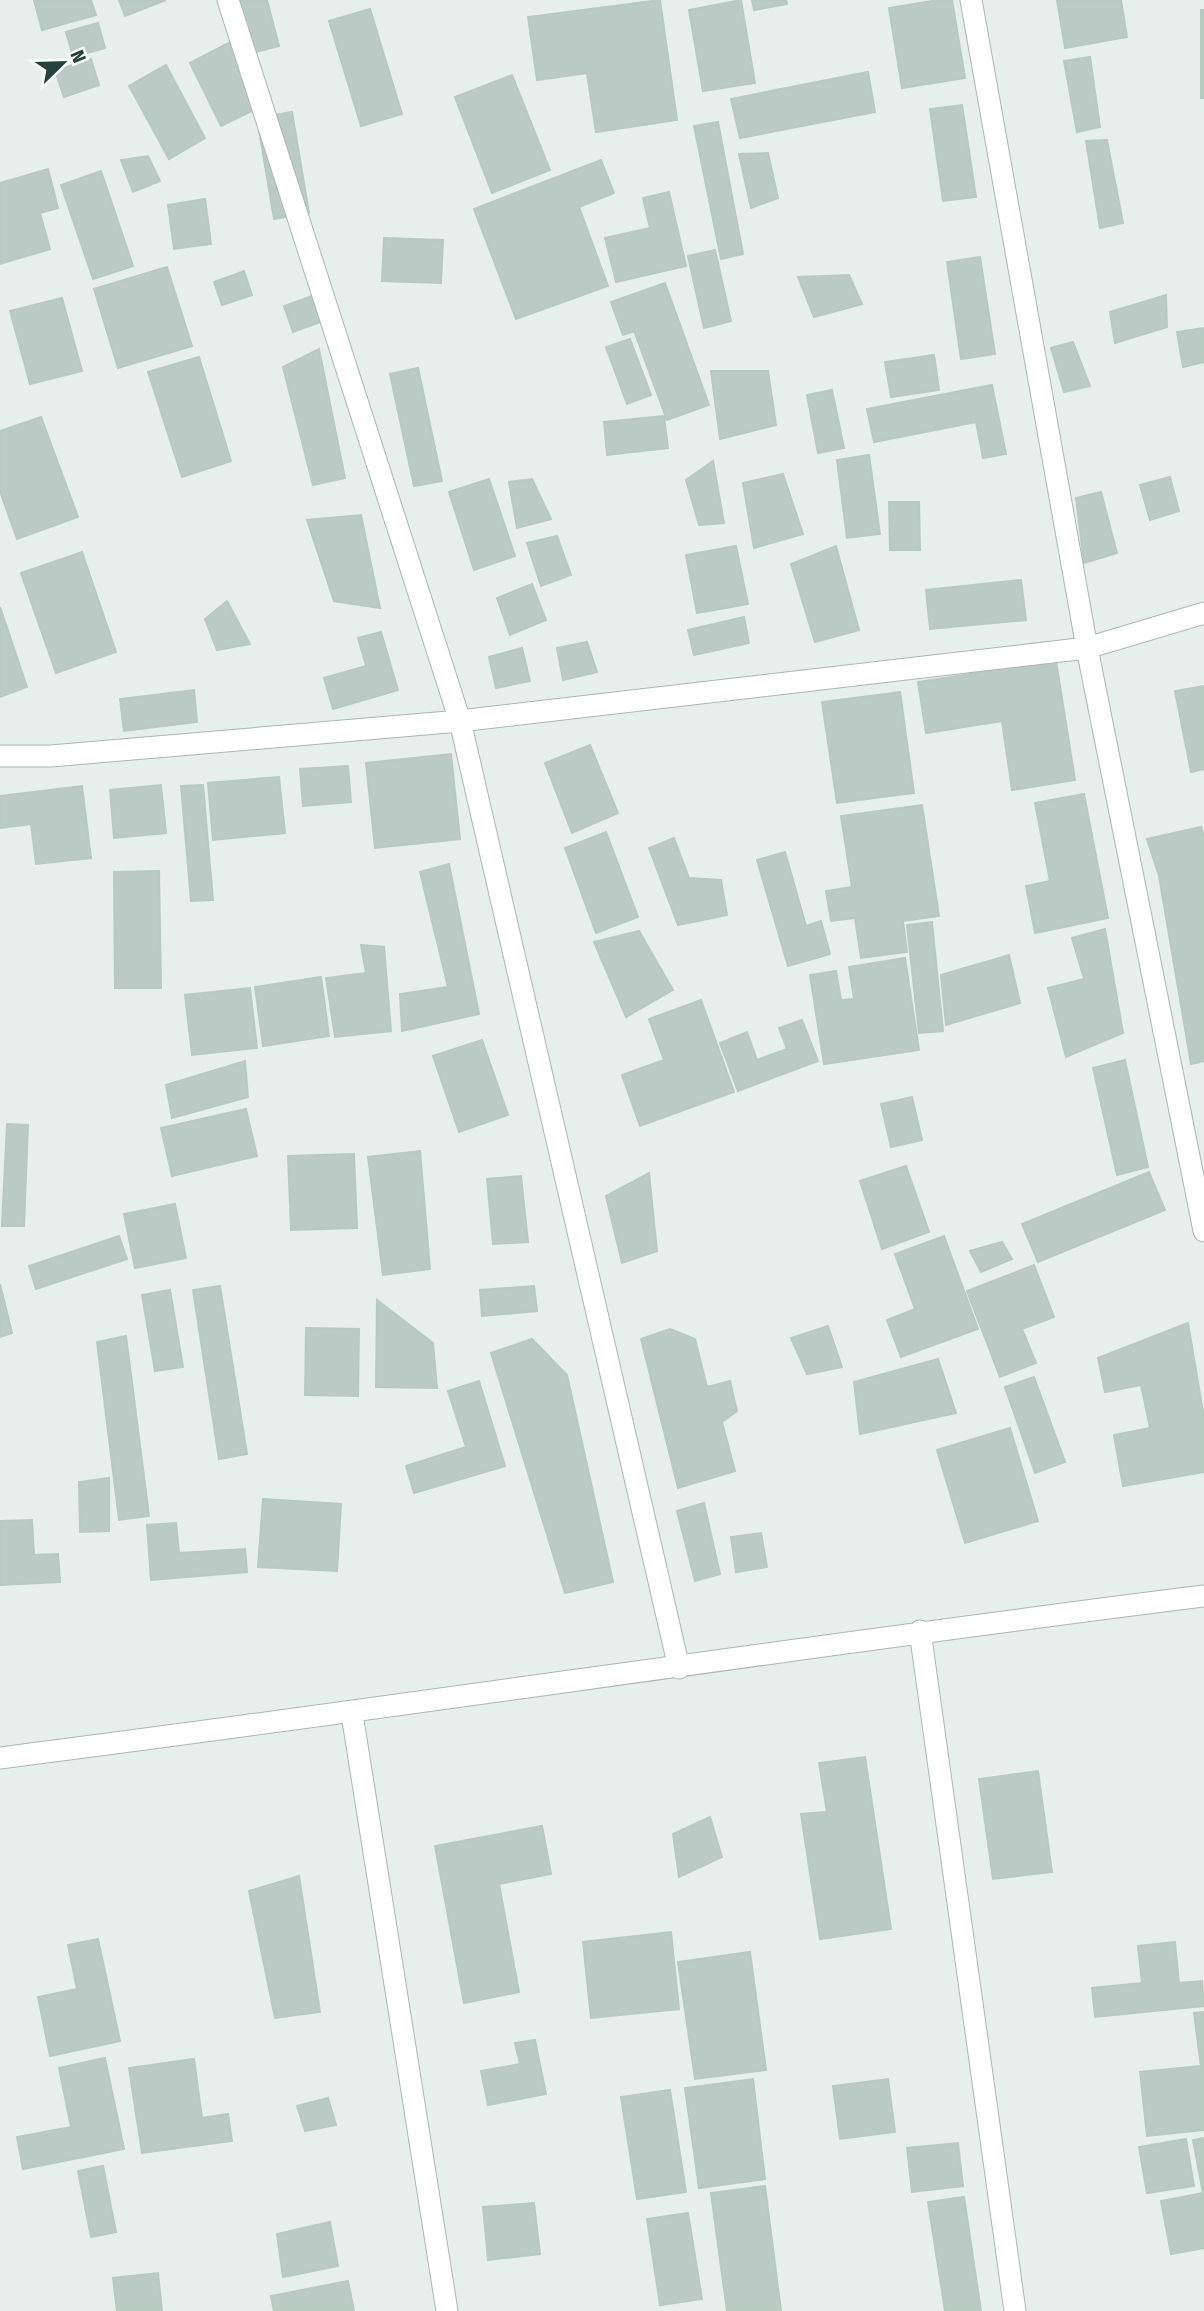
<svg xmlns="http://www.w3.org/2000/svg" width="1204" height="2311" font-family="'Fira Sans Condensed',sans-serif">
	<style>
		.building { fill: #bbcac4; stroke: #b8c9c2; stroke-width: 2 }
		.lines { fill: none; stroke-linecap: round; stroke-linejoin: round }
		.minor-casing { stroke: #a8b8b2; stroke-width: 23 }
		.minor { stroke: #fff; stroke-width: 21 }
	</style>
	<rect width="100%" height="100%" fill="#e6efeb"/>
	<!-- building -->
	<path class="building" d="M 34,0 L 91,0 L 96,15 L 42,30 Z
		M 119,0 L 166,0 L 125,16 Z
		M 239,0 L 267,0 L 279,46 L 252,53 Z
		M 660,0 L 677,120 L 596,132 L 587,73 L 537,80 L 528,17 Z
		M 741,0 L 755,83 L 703,91 L 689,10 Z
		M 752,0 L 786,0 L 787,4 L 754,10 Z
		M 938,0 L 952,0 L 965,78 L 902,88 L 889,8 Z
		M 1057,0 L 1121,0 L 1127,37 L 1065,48 Z
		M 370,9 L 402,114 L 361,126 L 329,21 Z
		M 1201,10 L 1204,10 L 1204,98 L 1201,98 Z
		M 98,23 L 105,48 L 73,57 L 66,32 Z
		M 236,39 L 268,103 L 221,126 L 190,63 Z
		M 1090,57 L 1100,127 L 1077,132 L 1064,61 Z
		M 91,59 L 99,85 L 64,97 L 55,71 Z
		M 166,65 L 205,138 L 169,159 L 129,86 Z
		M 868,72 L 875,112 L 740,138 L 731,99 Z
		M 512,75 L 550,170 L 492,193 L 455,97 Z
		M 962,105 L 976,197 L 943,201 L 930,109 Z
		M 292,112 L 309,213 L 274,219 L 257,118 Z
		M 718,122 L 743,254 L 721,259 L 694,126 Z
		M 1107,140 L 1123,223 L 1100,228 L 1086,141 Z
		M 768,153 L 778,198 L 751,208 L 739,154 Z
		M 148,156 L 160,181 L 133,192 L 121,160 Z
		M 601,160 L 614,193 L 579,207 L 608,286 L 516,319 L 474,209 Z
		M 48,169 L 58,208 L 40,213 L 50,249 L 0,264 L 0,183 Z
		M 101,171 L 133,266 L 93,279 L 61,185 Z
		M 669,192 L 686,266 L 616,282 L 605,238 L 650,228 L 643,198 Z
		M 205,199 L 211,244 L 174,249 L 168,205 Z
		M 384,238 L 443,240 L 441,283 L 382,281 Z
		M 715,250 L 731,321 L 704,328 L 688,256 Z
		M 980,257 L 995,354 L 961,359 L 947,262 Z
		M 167,267 L 192,346 L 118,368 L 94,289 Z
		M 244,271 L 252,295 L 222,305 L 214,282 Z
		M 849,275 L 862,304 L 814,317 L 798,277 Z
		M 665,283 L 709,405 L 667,420 L 634,331 L 623,335 L 611,302 Z
		M 1166,295 L 1167,327 L 1115,343 L 1110,312 Z
		M 312,296 L 321,322 L 293,332 L 284,306 Z
		M 62,298 L 82,371 L 30,384 L 10,311 Z
		M 1204,328 L 1204,362 L 1183,367 L 1177,332 Z
		M 630,339 L 651,395 L 627,404 L 606,347 Z
		M 1073,342 L 1090,386 L 1064,392 L 1051,348 Z
		M 319,349 L 345,478 L 313,485 L 283,367 Z
		M 934,355 L 939,390 L 891,397 L 885,362 Z
		M 199,357 L 231,461 L 182,477 L 148,372 Z
		M 418,368 L 442,481 L 414,486 L 390,374 Z
		M 711,371 L 768,371 L 776,425 L 720,439 Z
		M 992,385 L 1006,454 L 983,458 L 976,422 L 874,442 L 867,409 Z
		M 832,390 L 844,448 L 818,453 L 807,395 Z
		M 664,416 L 668,448 L 607,455 L 604,422 Z
		M 41,417 L 78,517 L 17,539 L 0,491 L 0,431 Z
		M 869,455 L 880,534 L 847,538 L 837,460 Z
		M 713,461 L 724,523 L 699,525 L 686,480 Z
		M 783,474 L 803,534 L 754,548 L 743,483 Z
		M 1170,477 L 1179,511 L 1150,520 L 1140,485 Z
		M 489,479 L 515,556 L 474,570 L 449,492 Z
		M 532,479 L 551,519 L 517,528 L 509,482 Z
		M 1101,492 L 1117,553 L 1084,563 L 1076,498 Z
		M 889,502 L 919,502 L 920,550 L 890,550 Z
		M 361,515 L 380,608 L 334,601 L 307,520 Z
		M 557,536 L 571,575 L 541,586 L 527,543 Z
		M 736,546 L 748,604 L 697,613 L 686,555 Z
		M 836,546 L 859,630 L 815,642 L 791,564 Z
		M 82,552 L 116,652 L 56,673 L 21,573 Z
		M 1021,580 L 1026,620 L 930,629 L 926,590 Z
		M 532,584 L 546,620 L 510,635 L 497,598 Z
		M 227,601 L 250,644 L 217,650 L 205,619 Z
		M 0,607 L 27,687 L 0,697 Z
		M 744,617 L 749,643 L 694,655 L 688,630 Z
		M 381,632 L 398,690 L 333,709 L 324,678 L 366,666 L 358,638 Z
		M 587,642 L 597,672 L 563,680 L 557,648 Z
		M 522,648 L 530,681 L 496,688 L 489,657 Z
		M 1056,661 L 1075,780 L 1012,790 L 1002,721 L 926,733 L 918,682 Z
		M 1204,686 L 1204,769 L 1191,772 L 1175,691 Z
		M 194,690 L 197,722 L 124,731 L 120,699 Z
		M 900,692 L 914,793 L 837,803 L 822,702 Z
		M 590,745 L 618,813 L 572,833 L 545,763 Z
		M 451,754 L 460,839 L 375,848 L 366,763 Z
		M 348,766 L 351,802 L 303,806 L 300,769 Z
		M 279,777 L 285,833 L 213,840 L 208,783 Z
		M 161,785 L 166,833 L 114,838 L 110,790 Z
		M 203,785 L 213,900 L 191,901 L 181,786 Z
		M 82,786 L 91,858 L 36,864 L 31,824 L 0,828 L 0,796 Z
		M 1084,794 L 1108,918 L 1035,933 L 1026,886 L 1050,881 L 1035,803 Z
		M 922,805 L 939,916 L 903,921 L 907,952 L 861,958 L 855,918 L 831,921 L 826,891 L 852,887 L 841,816 Z
		M 1201,827 L 1204,836 L 1204,1061 L 1191,1064 L 1159,876 L 1147,839 Z
		M 606,832 L 638,917 L 596,933 L 565,848 Z
		M 674,838 L 689,878 L 721,880 L 727,915 L 678,925 L 649,848 Z
		M 785,852 L 806,926 L 821,921 L 830,954 L 788,966 L 757,860 Z
		M 449,864 L 479,1014 L 402,1031 L 400,994 L 448,987 L 420,872 Z
		M 159,871 L 161,988 L 115,988 L 114,872 Z
		M 932,922 L 943,1031 L 919,1033 L 907,925 Z
		M 1105,929 L 1123,1033 L 1066,1057 L 1048,988 L 1084,979 L 1072,938 Z
		M 639,931 L 673,990 L 626,1017 L 594,942 Z
		M 361,945 L 384,947 L 391,1031 L 335,1037 L 326,978 L 366,973 Z
		M 1009,955 L 1020,1003 L 946,1025 L 941,975 Z
		M 905,958 L 919,1050 L 824,1064 L 810,975 L 836,971 L 841,1000 L 854,999 L 849,967 Z
		M 321,977 L 329,1036 L 263,1046 L 255,987 Z
		M 250,988 L 257,1048 L 192,1055 L 185,995 Z
		M 701,1000 L 734,1092 L 640,1126 L 622,1075 L 664,1060 L 649,1019 Z
		M 802,1020 L 818,1061 L 738,1091 L 720,1043 L 747,1032 L 757,1060 L 787,1049 L 779,1028 Z
		M 482,1040 L 508,1115 L 459,1132 L 433,1056 Z
		M 1125,1060 L 1148,1167 L 1117,1175 L 1093,1068 Z
		M 245,1061 L 248,1097 L 172,1118 L 166,1085 Z
		M 912,1097 L 922,1140 L 891,1147 L 881,1104 Z
		M 246,1109 L 257,1156 L 172,1176 L 161,1128 Z
		M 7,1124 L 28,1125 L 24,1226 L 2,1226 Z
		M 420,1151 L 430,1269 L 383,1275 L 368,1157 Z
		M 354,1154 L 357,1228 L 291,1230 L 288,1156 Z
		M 906,1166 L 929,1232 L 882,1249 L 860,1181 Z
		M 1149,1172 L 1165,1210 L 1038,1262 L 1022,1224 Z
		M 649,1173 L 657,1251 L 622,1263 L 606,1196 Z
		M 521,1176 L 528,1242 L 493,1244 L 487,1179 Z
		M 175,1204 L 186,1258 L 135,1268 L 124,1214 Z
		M 119,1236 L 127,1259 L 36,1289 L 29,1266 Z
		M 944,1236 L 978,1329 L 901,1357 L 887,1320 L 915,1309 L 895,1254 Z
		M 1002,1242 L 1012,1259 L 981,1272 L 970,1251 Z
		M 1034,1265 L 1054,1317 L 1022,1329 L 1036,1363 L 1000,1377 L 967,1291 Z
		M 0,1284 L 12,1333 L 0,1337 Z
		M 220,1286 L 247,1454 L 219,1459 L 193,1290 Z
		M 534,1286 L 537,1311 L 482,1316 L 480,1290 Z
		M 170,1290 L 183,1367 L 155,1371 L 142,1295 Z
		M 377,1300 L 433,1343 L 437,1388 L 376,1387 Z
		M 1188,1323 L 1204,1418 L 1204,1472 L 1123,1486 L 1114,1435 L 1150,1428 L 1141,1385 L 1105,1392 L 1098,1358 Z
		M 828,1326 L 842,1367 L 807,1374 L 791,1338 Z
		M 306,1328 L 359,1329 L 358,1396 L 305,1395 Z
		M 670,1329 L 695,1339 L 707,1387 L 730,1381 L 737,1411 L 722,1422 L 735,1471 L 678,1488 L 641,1339 Z
		M 126,1336 L 149,1516 L 119,1520 L 97,1342 Z
		M 532,1339 L 567,1375 L 613,1582 L 565,1593 L 491,1353 Z
		M 938,1359 L 956,1413 L 860,1434 L 854,1382 Z
		M 1034,1377 L 1065,1462 L 1035,1473 L 1005,1387 Z
		M 479,1381 L 505,1466 L 414,1493 L 406,1466 L 466,1447 L 448,1391 Z
		M 1010,1428 L 1038,1521 L 965,1543 L 937,1450 Z
		M 109,1478 L 109,1531 L 80,1532 L 79,1482 Z
		M 263,1499 L 341,1504 L 337,1571 L 258,1567 Z
		M 704,1503 L 720,1574 L 695,1581 L 677,1511 Z
		M 32,1520 L 34,1555 L 58,1554 L 60,1582 L 0,1585 L 0,1521 Z
		M 176,1523 L 179,1553 L 245,1549 L 247,1572 L 151,1580 L 147,1525 Z
		M 761,1533 L 767,1567 L 736,1572 L 731,1537 Z
		M 865,1757 L 891,1929 L 820,1939 L 801,1814 L 827,1812 L 819,1763 Z
		M 1038,1771 L 1052,1872 L 993,1879 L 979,1779 Z
		M 710,1817 L 722,1857 L 679,1877 L 673,1834 Z
		M 542,1826 L 551,1874 L 499,1884 L 519,1992 L 464,2003 L 435,1846 Z
		M 299,1876 L 320,2012 L 275,2018 L 249,1891 Z
		M 671,1932 L 679,2009 L 591,2018 L 583,1942 Z
		M 98,1939 L 120,2041 L 50,2056 L 38,1997 L 77,1989 L 68,1945 Z
		M 1175,1942 L 1179,1983 L 1202,1981 L 1204,2006 L 1095,2017 L 1092,1988 L 1142,1983 L 1138,1946 Z
		M 750,1952 L 766,2070 L 695,2079 L 678,1962 Z
		M 1204,2012 L 1204,2130 L 1147,2136 L 1140,2072 L 1201,2066 L 1194,2013 Z
		M 535,2040 L 546,2094 L 488,2105 L 481,2071 L 520,2064 L 515,2043 Z
		M 105,2058 L 124,2149 L 23,2169 L 17,2137 L 71,2127 L 59,2068 Z
		M 194,2059 L 202,2118 L 228,2114 L 232,2141 L 142,2153 L 129,2068 Z
		M 753,2079 L 765,2179 L 699,2188 L 685,2088 Z
		M 888,2079 L 895,2132 L 840,2139 L 833,2086 Z
		M 670,2090 L 686,2192 L 637,2199 L 621,2097 Z
		M 328,2098 L 336,2125 L 305,2131 L 297,2106 Z
		M 1204,2138 L 1204,2248 L 1171,2254 L 1161,2201 L 1203,2193 L 1193,2140 Z
		M 1186,2139 L 1194,2186 L 1147,2193 L 1139,2147 Z
		M 958,2143 L 963,2186 L 912,2192 L 907,2148 Z
		M 103,2166 L 116,2232 L 91,2237 L 78,2171 Z
		M 765,2186 L 781,2311 L 727,2311 L 711,2193 Z
		M 964,2197 L 981,2311 L 945,2311 L 928,2202 Z
		M 534,2203 L 540,2254 L 488,2260 L 483,2207 Z
		M 688,2213 L 702,2299 L 660,2305 L 647,2219 Z
		M 330,2222 L 338,2266 L 283,2277 L 277,2234 Z
		M 158,2273 L 162,2311 L 117,2311 L 113,2278 Z
		M 348,2281 L 354,2311 L 274,2311 L 271,2296 Z"/>
	<g class="lines">
		<defs>
			<path id="minor" d="M 228,0 L 460,721 L 679,1668
				M 971,0 L 1087,648 L 1204,1231
				M 0,756 L 51,756 L 460,721 L 1087,648 L 1204,613
				M 920,1631 L 1015,2311
				M 352,1714 L 447,2311
				M 0,1758 C 402,1707 802,1646 1204,1596"/>
		</defs>
		<!-- minor casing -->
		<use href="#minor" class="minor-casing"/>
		<!-- minor -->
		<use href="#minor" class="minor"/>
	</g>
	<!-- north arrow -->
	<g transform="translate(63 63) rotate(67)" stroke="#f7fbf9" stroke-width="5" paint-order="stroke">
	<path d="M0-5L12 26L0 18L-12 26Z" fill="#24423a"/>
	<text y="-10" font-size="19" font-weight="bold" text-anchor="middle" fill="#24423a">N</text>
	</g>
</svg>
